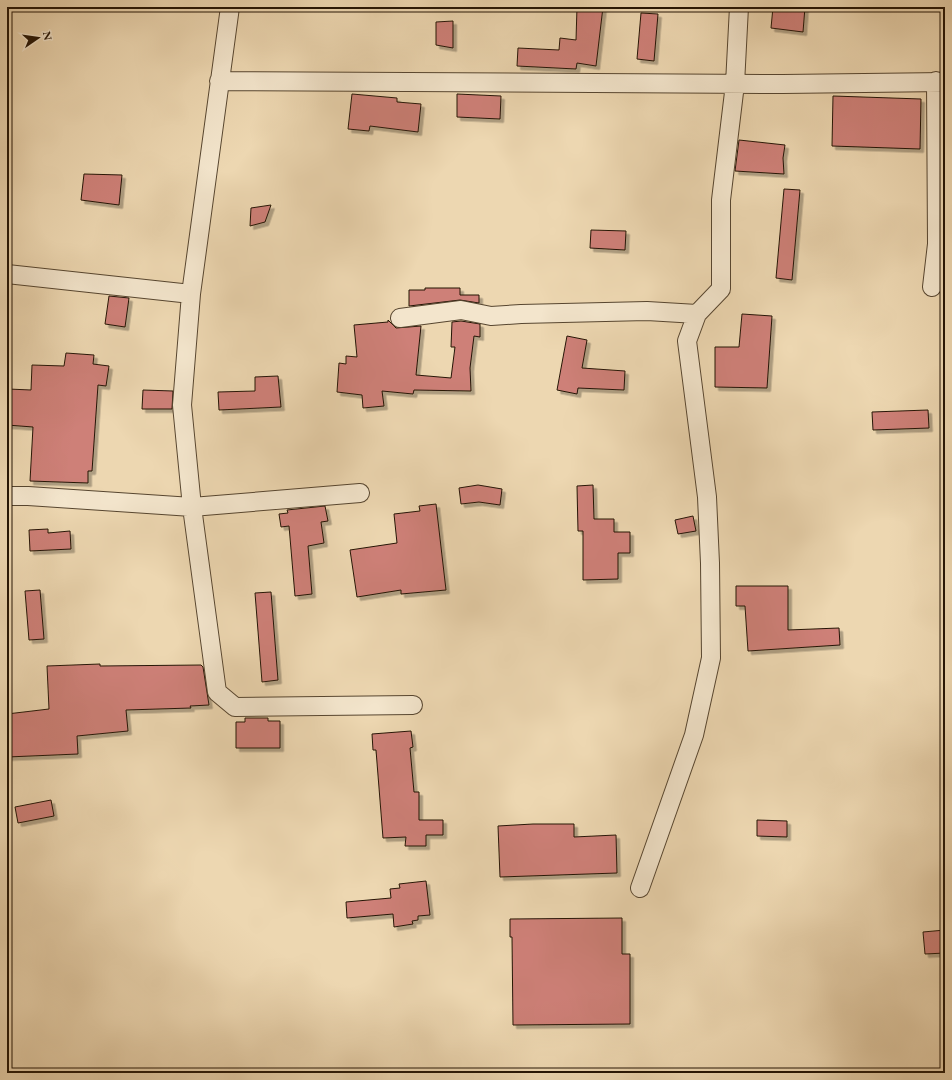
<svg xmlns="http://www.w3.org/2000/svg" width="952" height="1080" font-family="'EB Garamond',serif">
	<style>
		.building { fill: #ce8078; stroke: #251505; filter: url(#shadow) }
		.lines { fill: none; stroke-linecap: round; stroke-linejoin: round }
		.street-casing { stroke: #574630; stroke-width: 20 }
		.street { stroke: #f3e5cc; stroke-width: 18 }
	</style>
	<defs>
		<filter id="shadow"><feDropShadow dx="3.5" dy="3.5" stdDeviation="0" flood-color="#0004"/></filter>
	</defs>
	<rect width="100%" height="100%" fill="#edd7b1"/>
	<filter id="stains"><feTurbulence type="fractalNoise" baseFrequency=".005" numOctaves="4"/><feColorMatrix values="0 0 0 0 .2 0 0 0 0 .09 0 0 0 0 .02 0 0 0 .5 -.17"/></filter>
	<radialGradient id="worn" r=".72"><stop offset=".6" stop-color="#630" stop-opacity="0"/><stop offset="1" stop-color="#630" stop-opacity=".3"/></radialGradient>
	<!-- building -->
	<path class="building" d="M 577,7 L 603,7 L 596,66 L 577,63 L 576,69 L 517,66 L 518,48 L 559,50 L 560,38 L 576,40 Z
		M 773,7 L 805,7 L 803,32 L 771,28 Z
		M 641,13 L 658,14 L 654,61 L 637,59 Z
		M 453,21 L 453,48 L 436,45 L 436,22 Z
		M 352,94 L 397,98 L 397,102 L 421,104 L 418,132 L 370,126 L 369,131 L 348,129 Z
		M 457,94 L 501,96 L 500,119 L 457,117 Z
		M 833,96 L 921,99 L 920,149 L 832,146 Z
		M 739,140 L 785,145 L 783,158 L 784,174 L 735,171 Z
		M 84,174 L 122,175 L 119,205 L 81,200 Z
		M 784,189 L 800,190 L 792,280 L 776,278 Z
		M 271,205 L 265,222 L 250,226 L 251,208 Z
		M 591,230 L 626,231 L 625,250 L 590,248 Z
		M 425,288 L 460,288 L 460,295 L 479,295 L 479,303 L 460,300 L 409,306 L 409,290 L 425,290 Z
		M 109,296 L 129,298 L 125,327 L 105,324 Z
		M 742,314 L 772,316 L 767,388 L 715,387 L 715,347 L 739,347 Z
		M 388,320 L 396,328 L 421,326 L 416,375 L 451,378 L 455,347 L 451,347 L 452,322 L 461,321 L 480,324 L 480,337 L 474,336 L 470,368 L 471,391 L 414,390 L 413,394 L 382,391 L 384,406 L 363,408 L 362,395 L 337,392 L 339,363 L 346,364 L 346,356 L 357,357 L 354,325 L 388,322 Z
		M 567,336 L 587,340 L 582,368 L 625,371 L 624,390 L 578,388 L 577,394 L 557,390 Z
		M 66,353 L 94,355 L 93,364 L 109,366 L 106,386 L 98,385 L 92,471 L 88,471 L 88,483 L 30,481 L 33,427 L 7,425 L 8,389 L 31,390 L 32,365 L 64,366 Z
		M 278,376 L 281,407 L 219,410 L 218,392 L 255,391 L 255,377 Z
		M 143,390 L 173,391 L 172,409 L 142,409 Z
		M 928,410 L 929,428 L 873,430 L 872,412 Z
		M 478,485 L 502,489 L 500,505 L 479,502 L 461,504 L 459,488 Z
		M 593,485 L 594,519 L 614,519 L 614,532 L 630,532 L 630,553 L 618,553 L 618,579 L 583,580 L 583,531 L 578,531 L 577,486 Z
		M 436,504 L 446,590 L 401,594 L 401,590 L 357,597 L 350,550 L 397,543 L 394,514 L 420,511 L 419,506 Z
		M 325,506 L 328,521 L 321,522 L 324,543 L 308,546 L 312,594 L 295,596 L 289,526 L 281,527 L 279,514 L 288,513 L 287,510 Z
		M 693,516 L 696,531 L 678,534 L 675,520 Z
		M 48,529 L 48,533 L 70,531 L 71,549 L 30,551 L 29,530 Z
		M 736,586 L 788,586 L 788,630 L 839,628 L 840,645 L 748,651 L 745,606 L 736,606 Z
		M 40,590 L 44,639 L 29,640 L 25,591 Z
		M 271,592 L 278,680 L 262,682 L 255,593 Z
		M 100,664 L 100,666 L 201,665 L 203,667 L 209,705 L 190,706 L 191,708 L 126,710 L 128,731 L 77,736 L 78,754 L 7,757 L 7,714 L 49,709 L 47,666 Z
		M 245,718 L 268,718 L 268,721 L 280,721 L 280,748 L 236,748 L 236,722 L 245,722 Z
		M 411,731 L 413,747 L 410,748 L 414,792 L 419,792 L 419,820 L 443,820 L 443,835 L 426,835 L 426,846 L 405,846 L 406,837 L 383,838 L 376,750 L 373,750 L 372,734 Z
		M 51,800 L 54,816 L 18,823 L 15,807 Z
		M 757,820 L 787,821 L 787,837 L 757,836 Z
		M 533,824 L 574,824 L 574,837 L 616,835 L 617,873 L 500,877 L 498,826 Z
		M 426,881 L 430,915 L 418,916 L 418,920 L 412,921 L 413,924 L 394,927 L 393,914 L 347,918 L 346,902 L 391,898 L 390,889 L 400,888 L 399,884 Z
		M 622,918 L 622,954 L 630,954 L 630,1024 L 513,1025 L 512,937 L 510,937 L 510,919 Z
		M 945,930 L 945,953 L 925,954 L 923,932 Z"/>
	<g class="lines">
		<defs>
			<path id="street" d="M 230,7 L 191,294 L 182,405 L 192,507 L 217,692 L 235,707 L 413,705
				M 219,81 L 783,84 L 945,82
				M 7,274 L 191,294
				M 932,287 L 937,244 L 936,81
				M 400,318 L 461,310 L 491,316 L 521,314 L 647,311 L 697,314
				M 7,496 L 28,496 L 192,507 L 360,493
				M 640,888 L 694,735 L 711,658 L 710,563 L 707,497 L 687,341 L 697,314 L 721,289 L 721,200 L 735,84 L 739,7"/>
		</defs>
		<!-- street casing -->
		<use href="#street" class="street-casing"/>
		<!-- street -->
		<use href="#street" class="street"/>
	</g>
	<!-- margin -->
	<rect width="952" height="1080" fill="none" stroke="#edd7b1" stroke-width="24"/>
	<rect x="8" y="8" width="936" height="1064" fill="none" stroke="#251505" stroke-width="2"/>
	<rect x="12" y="12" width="928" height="1056" fill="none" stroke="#251505"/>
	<!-- north arrow -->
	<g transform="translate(38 38) rotate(77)" stroke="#f3e5cc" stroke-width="3" paint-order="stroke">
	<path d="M0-3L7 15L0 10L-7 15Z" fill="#251505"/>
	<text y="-6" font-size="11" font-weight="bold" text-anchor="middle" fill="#251505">N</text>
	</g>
	<rect width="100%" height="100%" filter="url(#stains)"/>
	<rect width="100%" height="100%" fill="url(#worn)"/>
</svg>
